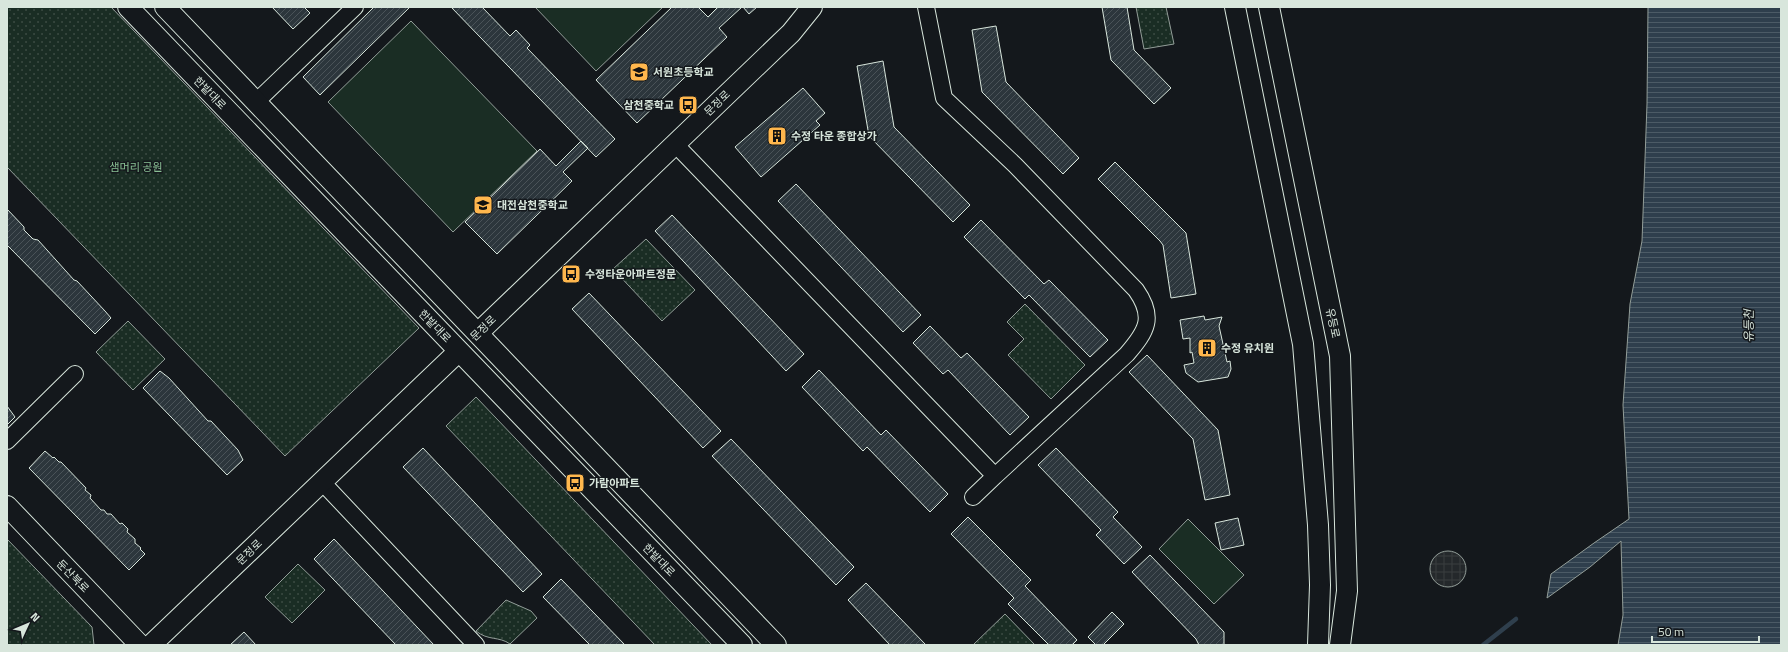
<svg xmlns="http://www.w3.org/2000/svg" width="1788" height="652" font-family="'Titillium Web','Noto Sans KR',sans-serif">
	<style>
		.grass { fill: #1a2d24; stroke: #939e99 }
		.park { fill: url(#park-dots); stroke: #939e99 }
		.plaza { fill: url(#plaza-grid); stroke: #939e99 }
		.water { fill: url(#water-rules); stroke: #939e99 }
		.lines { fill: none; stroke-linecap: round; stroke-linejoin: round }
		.stream { stroke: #2f3f4d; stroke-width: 4.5 }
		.building { fill: url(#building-hatch); stroke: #d8e6dc }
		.minor-casing { stroke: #d8e6dc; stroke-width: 18 }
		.major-casing { stroke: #d8e6dc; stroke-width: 22 }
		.minor { stroke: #14181c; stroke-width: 16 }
		.major { stroke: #14181c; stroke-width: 20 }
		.labels { text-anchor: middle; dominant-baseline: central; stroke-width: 3; stroke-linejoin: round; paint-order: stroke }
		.poi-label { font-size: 11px; font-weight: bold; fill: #d8e6dc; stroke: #14181c; text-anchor: start }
		.street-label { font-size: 11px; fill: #d8e6dc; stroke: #14181c }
		.park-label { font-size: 11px; fill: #8ac095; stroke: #14181c }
		.water-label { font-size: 12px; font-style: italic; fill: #d8e6dc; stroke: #14181c }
	</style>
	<defs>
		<pattern id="park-dots" width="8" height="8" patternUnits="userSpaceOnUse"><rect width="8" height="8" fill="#1a2d24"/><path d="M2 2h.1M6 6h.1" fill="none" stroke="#3b4b43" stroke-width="1.8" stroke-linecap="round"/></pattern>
		<pattern id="plaza-grid" width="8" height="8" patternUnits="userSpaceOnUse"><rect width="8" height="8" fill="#24282b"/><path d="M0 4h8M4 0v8" fill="none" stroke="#393d3f"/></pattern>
		<pattern id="water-rules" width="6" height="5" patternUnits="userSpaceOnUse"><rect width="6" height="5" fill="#2f3f4d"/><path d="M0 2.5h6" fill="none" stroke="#4c5b66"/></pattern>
		<pattern id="building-hatch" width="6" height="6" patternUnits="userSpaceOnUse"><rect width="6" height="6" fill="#2c363c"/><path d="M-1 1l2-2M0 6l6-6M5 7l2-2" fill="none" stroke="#4a5358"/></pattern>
	</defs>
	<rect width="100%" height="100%" fill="#14181c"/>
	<!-- grass -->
	<path class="grass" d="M 535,7 L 663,7 L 596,71 Z
		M 411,21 L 537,151 L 453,232 L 328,102 Z
		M 1188,519 L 1244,575 L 1214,604 L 1159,549 Z"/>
	<!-- park -->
	<path class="park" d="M 7,7 L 111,7 L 419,328 L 285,456 L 7,167 Z
		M 1136,7 L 1166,7 L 1174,44 L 1144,49 Z
		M 646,239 L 695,290 L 662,321 L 613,269 Z
		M 1025,304 L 1085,365 L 1051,399 L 1008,355 L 1024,339 L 1007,322 Z
		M 128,321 L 165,359 L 133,390 L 96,352 Z
		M 476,397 L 712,645 L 655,645 L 446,426 Z
		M 7,539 L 92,627 L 94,645 L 7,645 Z
		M 298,564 L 325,590 L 292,623 L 265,597 Z
		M 506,600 L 531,611 L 537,618 L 510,644 C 499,636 488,641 476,631 Z
		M 1005,614 L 1035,645 L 975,645 L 974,644 Z"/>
	<!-- plaza -->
	<path class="plaza" d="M1430 569a18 18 0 1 1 36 0a18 18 0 1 1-36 0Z"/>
	<!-- water -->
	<path class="water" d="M 1648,7 L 1781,7 L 1781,645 L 1618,645 L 1623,615 L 1621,541 L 1590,567 L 1547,598 L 1551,574 L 1594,543 L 1629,519 L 1623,405 L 1630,304 L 1642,241 L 1647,104 Z"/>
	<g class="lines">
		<!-- stream -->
		<path class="stream" d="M 1483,645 L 1516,619"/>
	</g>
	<!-- building -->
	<path class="building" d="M 272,7 L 304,7 L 310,13 L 293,29 Z
		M 374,7 L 410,7 L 320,95 L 303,77 Z
		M 451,7 L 482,7 L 510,36 L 516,30 L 530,45 L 527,48 L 615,139 L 596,157 Z
		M 672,7 L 698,7 L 708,17 L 718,7 L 742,7 L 719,28 L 727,37 L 637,123 L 596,80 Z
		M 743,7 L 757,7 L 749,14 Z
		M 1102,7 L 1127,7 L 1134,50 L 1171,88 L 1154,104 L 1111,60 Z
		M 996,26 L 1006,82 L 1079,158 L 1063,174 L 982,92 L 972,30 Z
		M 883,61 L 894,127 L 970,205 L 953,222 L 869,136 L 857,66 Z
		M 803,88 L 825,113 L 816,121 L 820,125 L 761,177 L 735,147 Z
		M 581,141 L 588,148 L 563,172 L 572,181 L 497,254 L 465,222 L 540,149 L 556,166 Z
		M 1115,162 L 1186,233 L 1196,294 L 1171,298 L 1163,245 L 1160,241 L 1098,179 Z
		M 796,184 L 921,315 L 903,332 L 778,201 Z
		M 7,209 L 24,227 L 24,230 L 33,239 L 38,240 L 74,280 L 77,281 L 105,311 L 111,318 L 95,334 L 7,245 Z
		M 672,215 L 804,354 L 786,371 L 655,231 Z
		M 981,220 L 1044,284 L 1049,280 L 1108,340 L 1090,357 L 1029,295 L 1025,299 L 964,237 Z
		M 589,293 L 721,431 L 703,448 L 572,309 Z
		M 1204,316 L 1205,320 L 1222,317 L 1219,326 L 1227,362 L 1230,361 L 1231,369 L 1228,377 L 1198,382 L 1186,373 L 1184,365 L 1194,363 L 1192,352 L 1190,353 L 1190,338 L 1183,339 L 1180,320 Z
		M 930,326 L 961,358 L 967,353 L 1029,417 L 1010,435 L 948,370 L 943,374 L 913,343 Z
		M 1147,355 L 1218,430 L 1230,495 L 1205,500 L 1193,439 L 1129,372 Z
		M 819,370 L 881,435 L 886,430 L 948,494 L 930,512 L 867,447 L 863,451 L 802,387 Z
		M 160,371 L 169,378 L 208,421 L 211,421 L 238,450 L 243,460 L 227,475 L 143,388 Z
		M 7,406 L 15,417 L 7,425 Z
		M 731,439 L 854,567 L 836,585 L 712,456 Z
		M 423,448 L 542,574 L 523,592 L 403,467 Z
		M 1056,448 L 1118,512 L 1113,517 L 1142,547 L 1124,564 L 1096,535 L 1101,530 L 1038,465 Z
		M 45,451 L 53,458 L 54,457 L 59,462 L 61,462 L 86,488 L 85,490 L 91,495 L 90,498 L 101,510 L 104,510 L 107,514 L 111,514 L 120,524 L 122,523 L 128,529 L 127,532 L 135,539 L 135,543 L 141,548 L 140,549 L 145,554 L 129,570 L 29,468 Z
		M 968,517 L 1031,580 L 1025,586 L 1077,640 L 1072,645 L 1049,645 L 1008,604 L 1014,598 L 951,534 Z
		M 1238,518 L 1244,545 L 1221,550 L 1215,523 Z
		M 334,539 L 434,645 L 396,645 L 314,559 Z
		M 1150,555 L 1224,632 L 1224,645 L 1199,645 L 1196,639 L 1132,572 Z
		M 561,579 L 625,645 L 590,645 L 543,597 Z
		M 866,583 L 926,645 L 890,645 L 848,600 Z
		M 1112,612 L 1124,624 L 1103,645 L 1096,645 L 1088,637 Z
		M 244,632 L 256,645 L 230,645 Z"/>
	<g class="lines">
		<defs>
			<path id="minor" d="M 926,7 L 944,98 L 1015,165 L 1136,290 C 1155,317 1147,331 1127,354 L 995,476
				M 256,102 L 355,7
				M 675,144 L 995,476 L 973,497
				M 7,441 L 75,374
				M 322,482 L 476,645"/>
			<path id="major" d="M 128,7 L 742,645
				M 165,7 L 776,645
				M 1235,7 L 1303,344 L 1318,525 L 1320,585 L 1318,645
				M 1269,7 L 1340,356 L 1347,591 L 1340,645
				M 478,333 L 791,33 L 812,7
				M 7,506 L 140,645
				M 151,645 L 459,351"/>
		</defs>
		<!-- minor casing -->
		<use href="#minor" class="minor-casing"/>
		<!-- major casing -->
		<use href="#major" class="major-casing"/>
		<!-- minor -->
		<use href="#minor" class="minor"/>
		<!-- major -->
		<use href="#major" class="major"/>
	</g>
	<!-- icons -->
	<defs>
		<symbol id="school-square" viewBox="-11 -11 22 22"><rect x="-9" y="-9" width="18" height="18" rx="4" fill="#ffb74d" stroke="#14181c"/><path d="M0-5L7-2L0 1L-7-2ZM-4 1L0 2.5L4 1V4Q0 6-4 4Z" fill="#111"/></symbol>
		<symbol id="bus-square" viewBox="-11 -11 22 22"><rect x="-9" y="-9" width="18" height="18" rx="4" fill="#ffb74d" stroke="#14181c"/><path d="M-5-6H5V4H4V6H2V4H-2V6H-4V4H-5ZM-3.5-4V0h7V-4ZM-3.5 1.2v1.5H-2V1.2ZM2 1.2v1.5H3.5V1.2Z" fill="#111"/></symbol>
		<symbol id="building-square" viewBox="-11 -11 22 22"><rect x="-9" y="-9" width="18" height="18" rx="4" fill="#ffb74d" stroke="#14181c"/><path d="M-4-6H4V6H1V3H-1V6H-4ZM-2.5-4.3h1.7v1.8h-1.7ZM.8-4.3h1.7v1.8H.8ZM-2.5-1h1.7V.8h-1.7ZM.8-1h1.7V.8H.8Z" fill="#111"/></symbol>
	</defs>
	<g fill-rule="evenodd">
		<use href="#school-square" x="628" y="61" width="22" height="22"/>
		<use href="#bus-square" x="677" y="94" width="22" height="22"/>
		<use href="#building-square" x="766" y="125" width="22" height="22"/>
		<use href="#school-square" x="472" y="194" width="22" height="22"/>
		<use href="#bus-square" x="560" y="263" width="22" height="22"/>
		<use href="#building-square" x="1196" y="337" width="22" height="22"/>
		<use href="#bus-square" x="564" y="472" width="22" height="22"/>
	</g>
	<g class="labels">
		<!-- poi labels -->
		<g class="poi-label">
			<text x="653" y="72">서원초등학교</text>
			<text x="674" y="105" text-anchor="end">삼천중학교</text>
			<text x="791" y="136">수정 타운 종합상가</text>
			<text x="497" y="205">대전삼천중학교</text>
			<text x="585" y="274">수정타운아파트정문</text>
			<text x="1221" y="348">수정 유치원</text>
			<text x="589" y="483">가람아파트</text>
		</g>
		<!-- street labels -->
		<g class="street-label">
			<text transform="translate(210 93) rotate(46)">한밭대로</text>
			<text transform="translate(717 103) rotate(-44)">문정로</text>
			<text transform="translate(1333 323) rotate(78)">유등로</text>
			<text transform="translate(435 326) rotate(46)">한밭대로</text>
			<text transform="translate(483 328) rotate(-44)">문정로</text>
			<text transform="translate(249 552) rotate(-44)">문정로</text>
			<text transform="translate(659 560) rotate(46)">한밭대로</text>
			<text transform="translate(73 576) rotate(46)">둔산북로</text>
		</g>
		<!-- park labels -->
		<g class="park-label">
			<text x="136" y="167">샘머리 공원</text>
		</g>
		<!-- water labels -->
		<g class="water-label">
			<text transform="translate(1748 326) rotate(-90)">유등천</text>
		</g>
	</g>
	<!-- border -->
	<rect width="1788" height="652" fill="none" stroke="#d8e6dc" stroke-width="16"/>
	<!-- north arrow -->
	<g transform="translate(28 624) rotate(46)" stroke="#14181c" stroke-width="3" paint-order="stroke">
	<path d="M0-3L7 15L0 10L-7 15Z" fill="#d8e6dc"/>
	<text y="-6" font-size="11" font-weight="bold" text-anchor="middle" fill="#d8e6dc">N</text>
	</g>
	<!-- scale -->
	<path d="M1652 636v6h107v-6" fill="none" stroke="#d8e6dc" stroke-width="2"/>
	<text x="1658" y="636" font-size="12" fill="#d8e6dc" stroke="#14181c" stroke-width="3" paint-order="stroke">50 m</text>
</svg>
